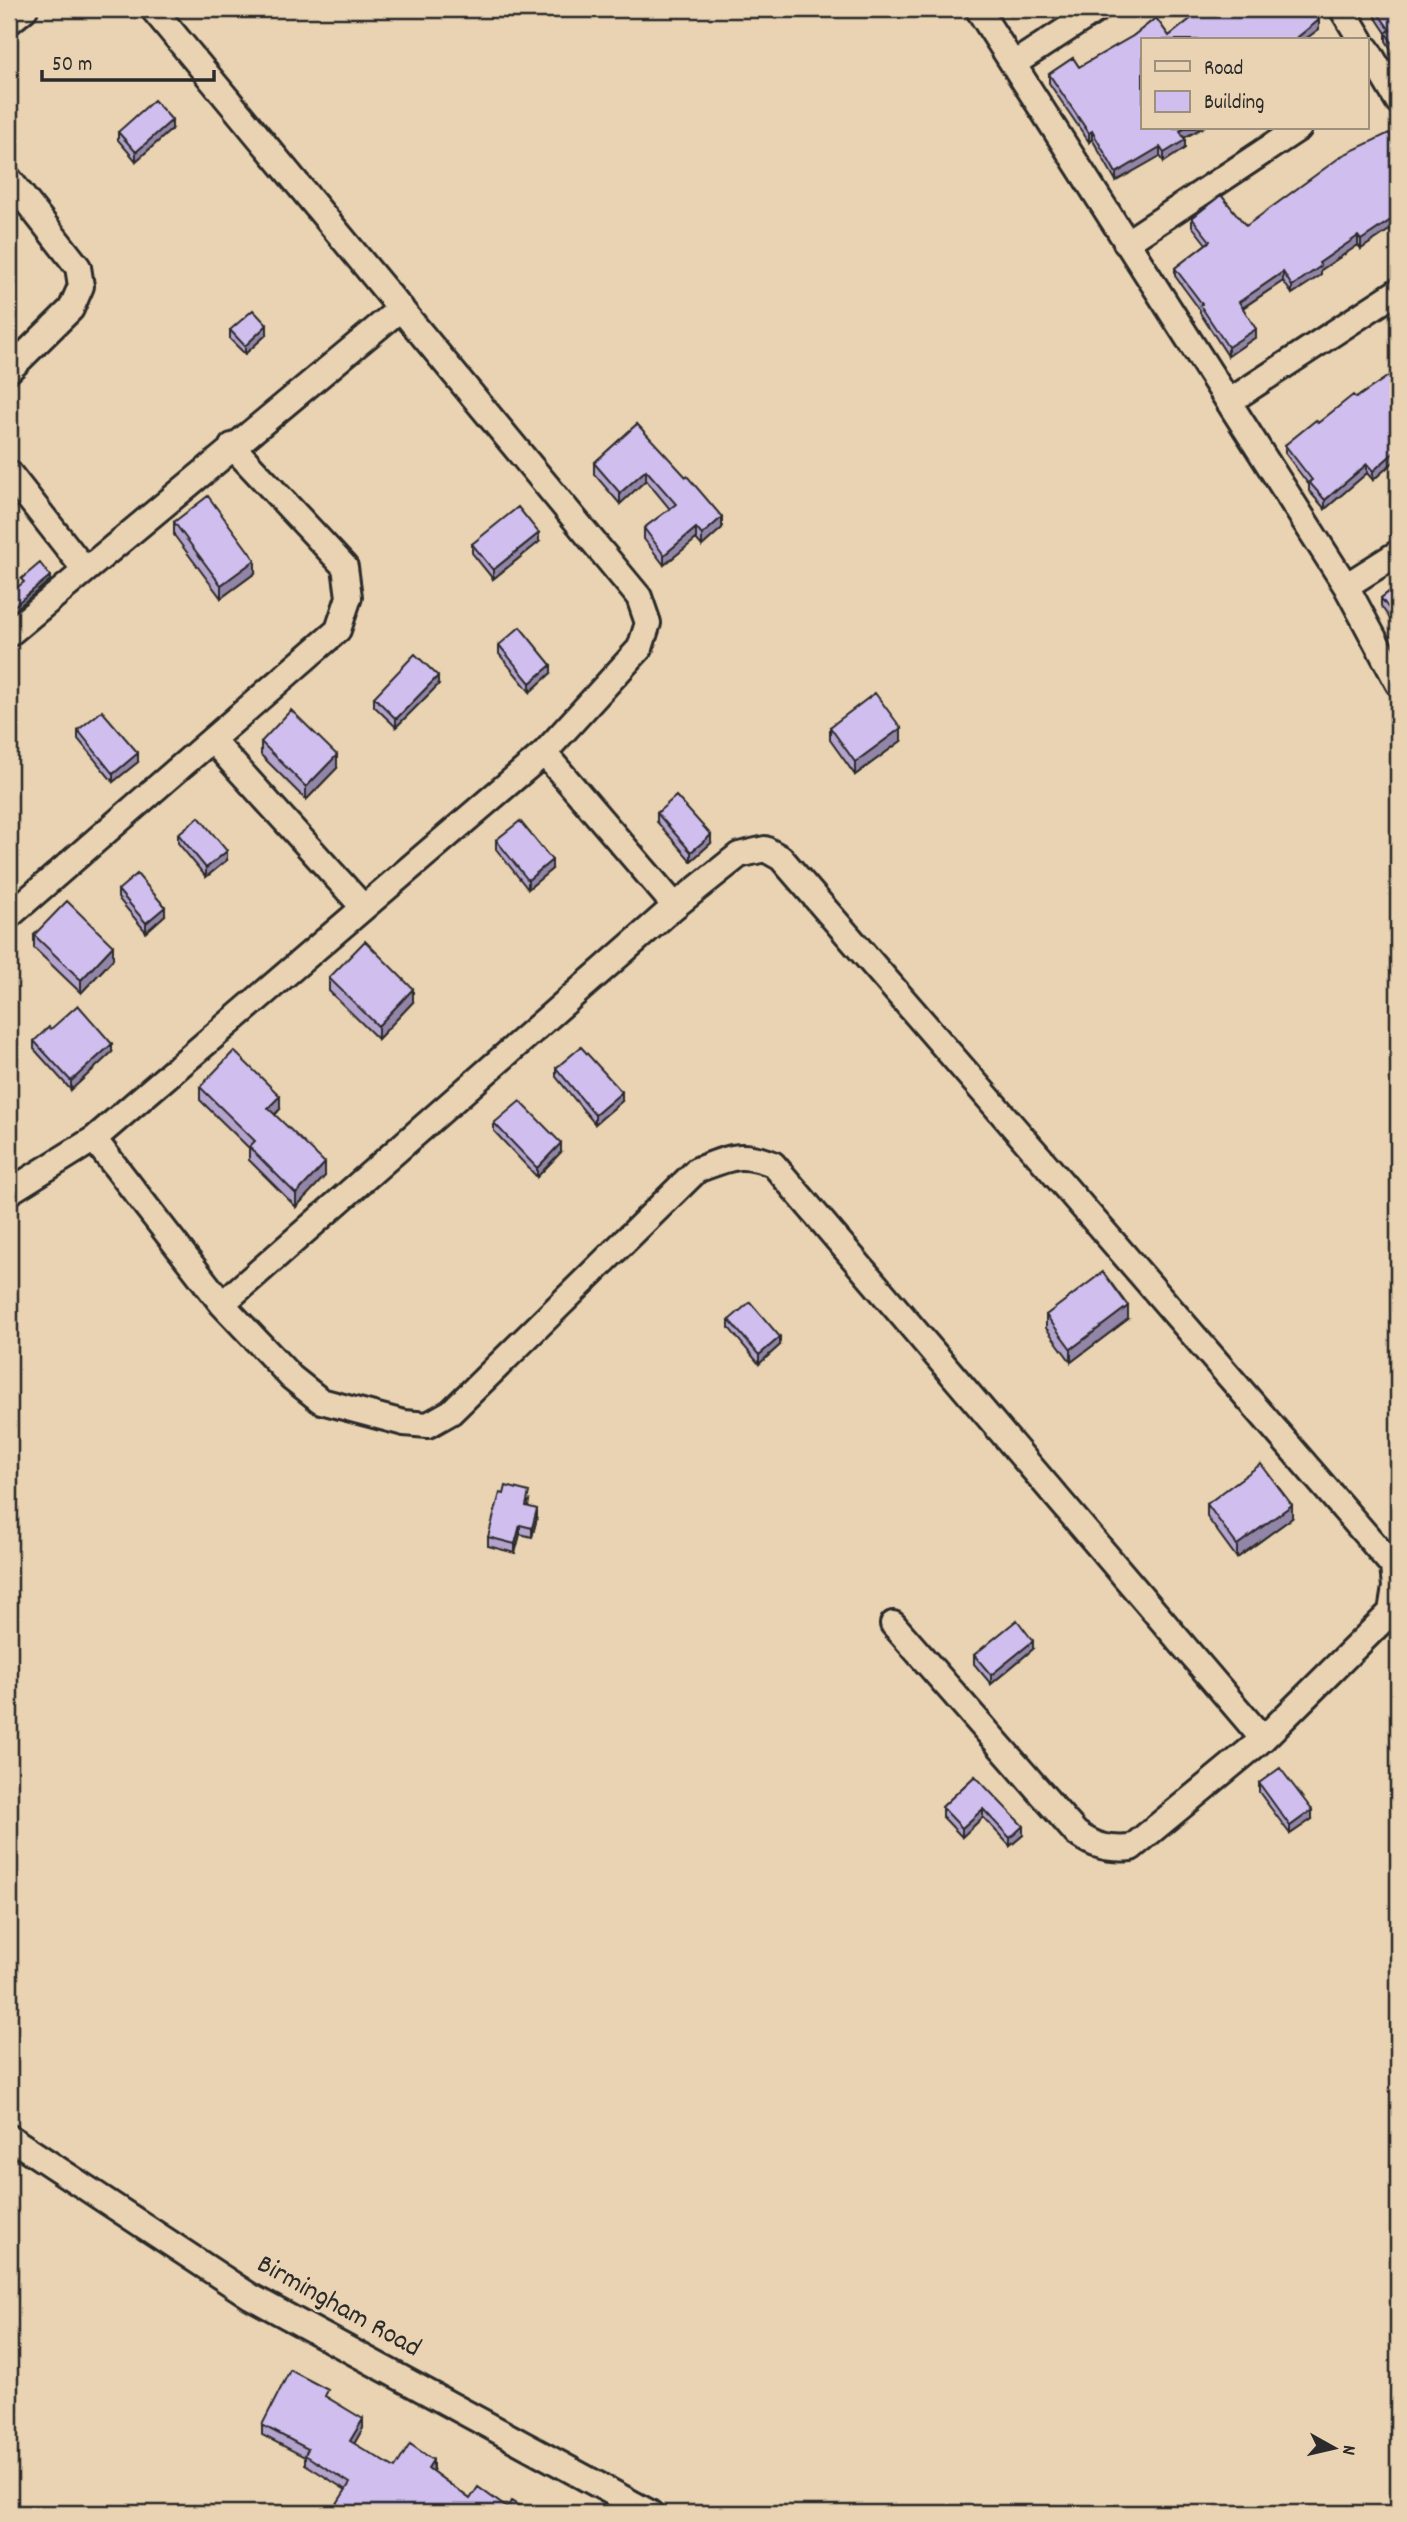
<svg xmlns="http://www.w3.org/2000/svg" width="1407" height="2522" font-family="Dekko,sans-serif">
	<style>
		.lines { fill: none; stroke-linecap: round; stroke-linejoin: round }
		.minor-casing { stroke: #2b2b2b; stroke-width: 30 }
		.minor { stroke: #e9d3b2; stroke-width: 24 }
		.wall { fill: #b3a3cd; stroke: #2b2b2b; stroke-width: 2 }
		.shaded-wall { fill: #9285a7; stroke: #2b2b2b; stroke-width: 2 }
		.building { fill: #d0beee; stroke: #2b2b2b; stroke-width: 2 }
		.labels { text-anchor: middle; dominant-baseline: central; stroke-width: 6; stroke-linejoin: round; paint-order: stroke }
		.street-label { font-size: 28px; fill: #2b2b2b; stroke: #e9d3b2 }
	</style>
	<rect width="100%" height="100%" fill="#e9d3b2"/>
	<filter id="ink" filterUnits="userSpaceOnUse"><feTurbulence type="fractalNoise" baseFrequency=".0143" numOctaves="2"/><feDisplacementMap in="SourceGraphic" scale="14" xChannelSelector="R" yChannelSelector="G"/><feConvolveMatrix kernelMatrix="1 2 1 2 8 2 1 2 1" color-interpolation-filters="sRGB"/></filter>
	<g filter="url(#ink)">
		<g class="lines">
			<defs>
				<path id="minor" d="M 978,9 L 1346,586 L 1398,683
					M 1342,9 L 1361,40
					M 9,22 L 25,9
					M 1367,49 L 1398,101
					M 1015,63 L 1098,9
					M 9,179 L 78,267 L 81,286 L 71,309 L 9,370
					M 1126,243 L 1299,128
					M 1230,401 L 1398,291
					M 9,473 L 85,570
					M 1346,586 L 1398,553
					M 9,634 L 401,308
					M 212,740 L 363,907
					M 544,753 L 675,906
					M 9,916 L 338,630 L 349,597 L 345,567 L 232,446
					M 94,1139 L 222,1304 L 291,1377 L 321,1401 L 404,1423 L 428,1425 L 451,1412 L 697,1170 C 729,1158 739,1151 773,1164 L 1263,1739
					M 9,1192 L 94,1139 L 544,753 L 640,648 L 648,623 L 639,597 L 153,9
					M 222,1304 L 675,906 L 739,855 L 765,849 L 781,858 L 1393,1566 L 1395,1587 L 1391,1612 L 1263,1739 L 1131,1848 C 1108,1850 1094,1846 1076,1833 L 893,1624
					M 9,2137 L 250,2296 L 650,2513"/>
			</defs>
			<!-- minor casing -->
			<use href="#minor" class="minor-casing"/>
			<!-- minor -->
			<use href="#minor" class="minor"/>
		</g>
		<!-- wall -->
		<path class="wall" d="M 1203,9 L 1309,9 L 1319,20 L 1319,29 L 1304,40 L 1143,40 L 1143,128 L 1202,128 L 1184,138 L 1185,140 L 1185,148 L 1164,162 L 1160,156 L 1116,181 L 1092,139 L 1089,142 L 1049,83 L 1049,74 L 1073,58 L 1079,67 L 1133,36 L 1156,18 L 1169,36 Z
			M 1370,9 L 1398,9 L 1398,60 L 1386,41 L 1386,33 Z
			M 172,129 L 136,161 L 118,140 L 118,132 Z
			M 1397,165 L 1398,167 L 1398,224 L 1361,249 L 1358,245 L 1321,270 L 1321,275 L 1292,294 L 1283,281 L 1243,308 L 1256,337 L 1228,356 L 1200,313 L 1200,310 L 1175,276 L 1175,268 L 1206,244 L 1192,226 L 1192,218 L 1246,226 Z
			M 230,330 L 267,334 L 245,354 L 230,339 Z
			M 1398,367 L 1398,458 L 1373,480 L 1367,473 L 1325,509 L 1309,491 L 1309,485 L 1285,453 L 1285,445 L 1318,423 L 1395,372 L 1395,369 Z
			M 637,424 L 722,528 L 702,546 L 696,539 L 664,565 L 644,539 L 644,528 L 670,509 L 646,480 L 620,504 L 594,474 L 594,463 Z
			M 174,522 L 255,573 L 221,598 L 174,535 Z
			M 539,542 L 493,579 L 472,553 L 472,544 Z
			M 1398,585 L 1398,630 L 1381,606 L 1381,598 Z
			M 499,645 L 551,673 L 530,692 L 499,654 Z
			M 438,685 L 396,727 L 374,706 L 374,697 Z
			M 830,727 L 901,741 L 855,775 L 830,740 Z
			M 78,730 L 138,762 L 113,782 L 78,739 Z
			M 261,742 L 337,768 L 306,800 L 261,755 Z
			M 657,813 L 711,843 L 691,861 L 657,822 Z
			M 178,834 L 227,860 L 206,877 L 178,843 Z
			M 496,840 L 552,869 L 528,889 L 496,849 Z
			M 118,890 L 165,915 L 146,932 L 118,898 Z
			M 34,935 L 113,959 L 81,993 L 34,948 Z
			M 329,978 L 413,1002 L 378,1039 L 329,991 Z
			M 34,1041 L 112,1052 L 71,1090 L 34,1049 Z
			M 556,1068 L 622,1101 L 595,1124 L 556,1077 Z
			M 200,1087 L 280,1109 L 275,1115 L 325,1176 L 296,1207 L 249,1160 L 249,1148 L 200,1100 Z
			M 494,1123 L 561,1152 L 537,1177 L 494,1131 Z
			M 1046,1315 L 1128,1319 L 1071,1362 L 1046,1328 Z
			M 729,1320 L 780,1345 L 759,1364 L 729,1328 Z
			M 529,1501 L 528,1507 L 537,1518 L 532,1537 L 520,1534 L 515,1553 L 488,1546 L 488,1537 Z
			M 1207,1504 L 1292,1518 L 1237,1558 L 1207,1517 Z
			M 1033,1649 L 991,1684 L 974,1664 L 974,1655 Z
			M 975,1776 L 1023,1835 L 1010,1846 L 983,1817 L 962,1837 L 942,1816 L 942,1807 Z
			M 1259,1783 L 1312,1819 L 1290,1834 L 1259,1792 Z
			M 328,2398 L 363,2428 L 354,2444 L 395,2468 L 433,2470 L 432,2471 L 470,2499 L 531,2513 L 346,2490 L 305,2464 L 305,2457 L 262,2435 L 262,2425 Z"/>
		<!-- shaded-wall -->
		<path class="shaded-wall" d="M 1319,20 L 1319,29 L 1304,40 L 1294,40 Z
			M 172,120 L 172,129 L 136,161 L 136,152 Z
			M 1186,128 L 1202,128 L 1180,140 L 1180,131 Z
			M 1092,131 L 1092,139 L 1089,142 L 1089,133 Z
			M 1185,140 L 1185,148 L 1164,162 L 1164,153 Z
			M 1160,147 L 1160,156 L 1116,181 L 1116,173 Z
			M 1398,156 L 1398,164 L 1392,167 L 1392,159 Z
			M 1398,215 L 1398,224 L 1361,249 L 1361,240 Z
			M 1358,236 L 1358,245 L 1321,270 L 1321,275 L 1292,294 L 1292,286 L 1319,263 Z
			M 1283,272 L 1283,281 L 1239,310 L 1239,302 Z
			M 267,325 L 267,334 L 245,354 L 245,346 Z
			M 1256,329 L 1256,337 L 1228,356 L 1228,347 Z
			M 1398,449 L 1398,458 L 1373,480 L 1373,471 Z
			M 1367,464 L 1367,473 L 1325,509 L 1325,500 Z
			M 646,470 L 646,480 L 620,504 L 620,493 Z
			M 722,517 L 722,528 L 702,546 L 702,535 Z
			M 696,528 L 696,539 L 664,565 L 664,555 Z
			M 539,533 L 539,542 L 493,579 L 493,570 Z
			M 255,560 L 255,573 L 221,598 L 221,585 Z
			M 50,576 L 50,580 L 9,615 L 9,610 Z
			M 551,665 L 551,673 L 530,692 L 530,683 Z
			M 438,676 L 438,685 L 396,727 L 396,719 Z
			M 901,728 L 901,741 L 855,775 L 855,762 Z
			M 138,753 L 138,762 L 113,782 L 113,774 Z
			M 337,755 L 337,768 L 306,800 L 306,787 Z
			M 711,835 L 711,843 L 691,861 L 691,852 Z
			M 227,851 L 227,860 L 206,877 L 206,868 Z
			M 552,860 L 552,869 L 528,889 L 528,880 Z
			M 165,907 L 165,915 L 146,932 L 146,923 Z
			M 113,946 L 113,959 L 81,993 L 81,980 Z
			M 413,989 L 413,1002 L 378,1039 L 378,1026 Z
			M 112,1044 L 112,1052 L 71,1090 L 71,1081 Z
			M 622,1092 L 622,1101 L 595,1124 L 595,1115 Z
			M 280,1096 L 280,1109 L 268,1121 L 268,1108 Z
			M 561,1143 L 561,1152 L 537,1177 L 537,1168 Z
			M 325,1163 L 325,1176 L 296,1207 L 296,1194 Z
			M 1128,1306 L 1128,1319 L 1071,1362 L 1071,1349 Z
			M 780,1337 L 780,1345 L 759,1364 L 759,1355 Z
			M 1292,1505 L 1292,1518 L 1237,1558 L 1237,1545 Z
			M 537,1509 L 537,1518 L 532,1537 L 532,1528 Z
			M 520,1525 L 520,1534 L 515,1553 L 515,1544 Z
			M 1033,1641 L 1033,1649 L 991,1684 L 991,1675 Z
			M 983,1809 L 983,1817 L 962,1837 L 962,1828 Z
			M 1312,1810 L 1312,1819 L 1290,1834 L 1290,1826 Z
			M 1023,1826 L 1023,1835 L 1010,1846 L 1010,1838 Z
			M 363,2419 L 363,2428 L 350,2451 L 350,2441 Z
			M 433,2460 L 433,2470 L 428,2478 L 428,2468 Z"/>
		<!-- building -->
		<path class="building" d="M 1203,9 L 1309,9 L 1319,20 L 1294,40 L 1143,40 L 1143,128 L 1186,128 L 1180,131 L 1185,140 L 1164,153 L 1160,147 L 1116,173 L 1092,131 L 1089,133 L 1049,74 L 1073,58 L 1079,67 L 1133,36 L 1156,18 L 1169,36 Z
			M 1375,9 L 1398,9 L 1398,51 L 1386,33 L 1390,30 Z
			M 154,100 L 172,120 L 136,152 L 118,132 Z
			M 1389,133 L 1398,152 L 1398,156 L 1392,159 L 1398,167 L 1398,215 L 1361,240 L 1358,236 L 1319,263 L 1321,266 L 1292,286 L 1283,272 L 1239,302 L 1256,329 L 1228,347 L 1200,305 L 1202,304 L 1175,268 L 1210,241 L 1192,218 L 1221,195 L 1246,226 L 1343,155 Z
			M 253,310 L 267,325 L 245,346 L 230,330 Z
			M 1398,367 L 1398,449 L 1373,471 L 1367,464 L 1325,500 L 1309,482 L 1312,480 L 1285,445 L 1316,420 L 1318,423 L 1353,395 L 1356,398 L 1396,371 L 1395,369 Z
			M 637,424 L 686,477 L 687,476 L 722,517 L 702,535 L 696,528 L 664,555 L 644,528 L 676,504 L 646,470 L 620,493 L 594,463 Z
			M 208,496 L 255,560 L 221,585 L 174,522 Z
			M 518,507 L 539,533 L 493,570 L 472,544 Z
			M 40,563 L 50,576 L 9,610 L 9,594 L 24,582 L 21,579 Z
			M 1398,585 L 1398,621 L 1381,598 Z
			M 520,627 L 551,665 L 530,683 L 499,645 Z
			M 415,654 L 438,676 L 396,719 L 374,697 Z
			M 875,693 L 901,728 L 855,762 L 830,727 Z
			M 291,710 L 337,755 L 306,787 L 261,742 Z
			M 102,711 L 138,753 L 113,774 L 78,730 Z
			M 676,796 L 711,835 L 691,852 L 657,813 Z
			M 199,817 L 227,851 L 206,868 L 178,834 Z
			M 520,821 L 552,860 L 528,880 L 496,840 Z
			M 137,874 L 165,907 L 146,923 L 118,890 Z
			M 67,901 L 113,946 L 81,980 L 34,935 Z
			M 365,941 L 413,989 L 378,1026 L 329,978 Z
			M 78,1005 L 112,1044 L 71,1081 L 34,1041 L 49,1027 L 51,1029 Z
			M 581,1047 L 622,1092 L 595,1115 L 556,1068 Z
			M 234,1051 L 280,1096 L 268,1108 L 325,1163 L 296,1194 L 249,1147 L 255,1141 L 200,1087 Z
			M 520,1101 L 561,1143 L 537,1168 L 494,1123 Z
			M 1103,1272 L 1128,1306 L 1071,1349 L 1046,1315 Z
			M 750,1302 L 780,1337 L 759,1355 L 729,1320 Z
			M 1261,1464 L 1292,1505 L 1237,1545 L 1207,1504 Z
			M 506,1486 L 529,1492 L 526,1506 L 537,1509 L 532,1528 L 520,1525 L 515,1544 L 488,1537 L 500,1493 L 504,1494 Z
			M 1017,1620 L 1033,1641 L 991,1675 L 974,1655 Z
			M 1280,1768 L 1312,1810 L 1290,1826 L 1259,1783 Z
			M 975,1776 L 1023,1826 L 1010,1838 L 983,1809 L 962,1828 L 942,1807 Z
			M 290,2370 L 328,2390 L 325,2396 L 363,2419 L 350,2441 L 395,2468 L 410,2444 L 433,2460 L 428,2468 L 470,2499 L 478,2487 L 507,2508 L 511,2501 L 531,2513 L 331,2513 L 350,2483 L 305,2455 L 308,2449 L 262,2425 Z"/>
	</g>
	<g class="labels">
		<!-- street labels -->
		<g class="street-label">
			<text transform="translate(338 2308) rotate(29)">Birmingham Road</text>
		</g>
	</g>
	<!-- margin -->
	<rect width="1407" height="2522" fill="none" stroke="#e9d3b2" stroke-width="35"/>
	<rect x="18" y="18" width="1372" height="2487" fill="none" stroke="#2b2b2b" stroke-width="2.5" filter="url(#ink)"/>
	<!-- legend -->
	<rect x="1141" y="38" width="228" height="91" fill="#e9d3b2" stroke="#9d907c" stroke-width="2"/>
	<rect x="1155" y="61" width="35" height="10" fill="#e9d3b2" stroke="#9d907c" stroke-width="2"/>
	<text x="1204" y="74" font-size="21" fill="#2b2b2b">Road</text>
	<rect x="1155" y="91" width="35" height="21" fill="#d0beee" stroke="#9d907c" stroke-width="2"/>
	<text x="1204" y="108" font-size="21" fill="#2b2b2b">Building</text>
	<!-- north arrow -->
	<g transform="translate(1334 2448) rotate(98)" stroke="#e9d3b2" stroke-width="5" paint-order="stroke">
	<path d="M0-5L12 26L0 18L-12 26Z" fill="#2b2b2b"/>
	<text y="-10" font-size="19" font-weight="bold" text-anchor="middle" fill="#2b2b2b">N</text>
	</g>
	<!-- scale -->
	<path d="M42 70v10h172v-10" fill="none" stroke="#2b2b2b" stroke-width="3.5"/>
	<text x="52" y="70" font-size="21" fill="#2b2b2b" stroke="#e9d3b2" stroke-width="5" paint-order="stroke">50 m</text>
</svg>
